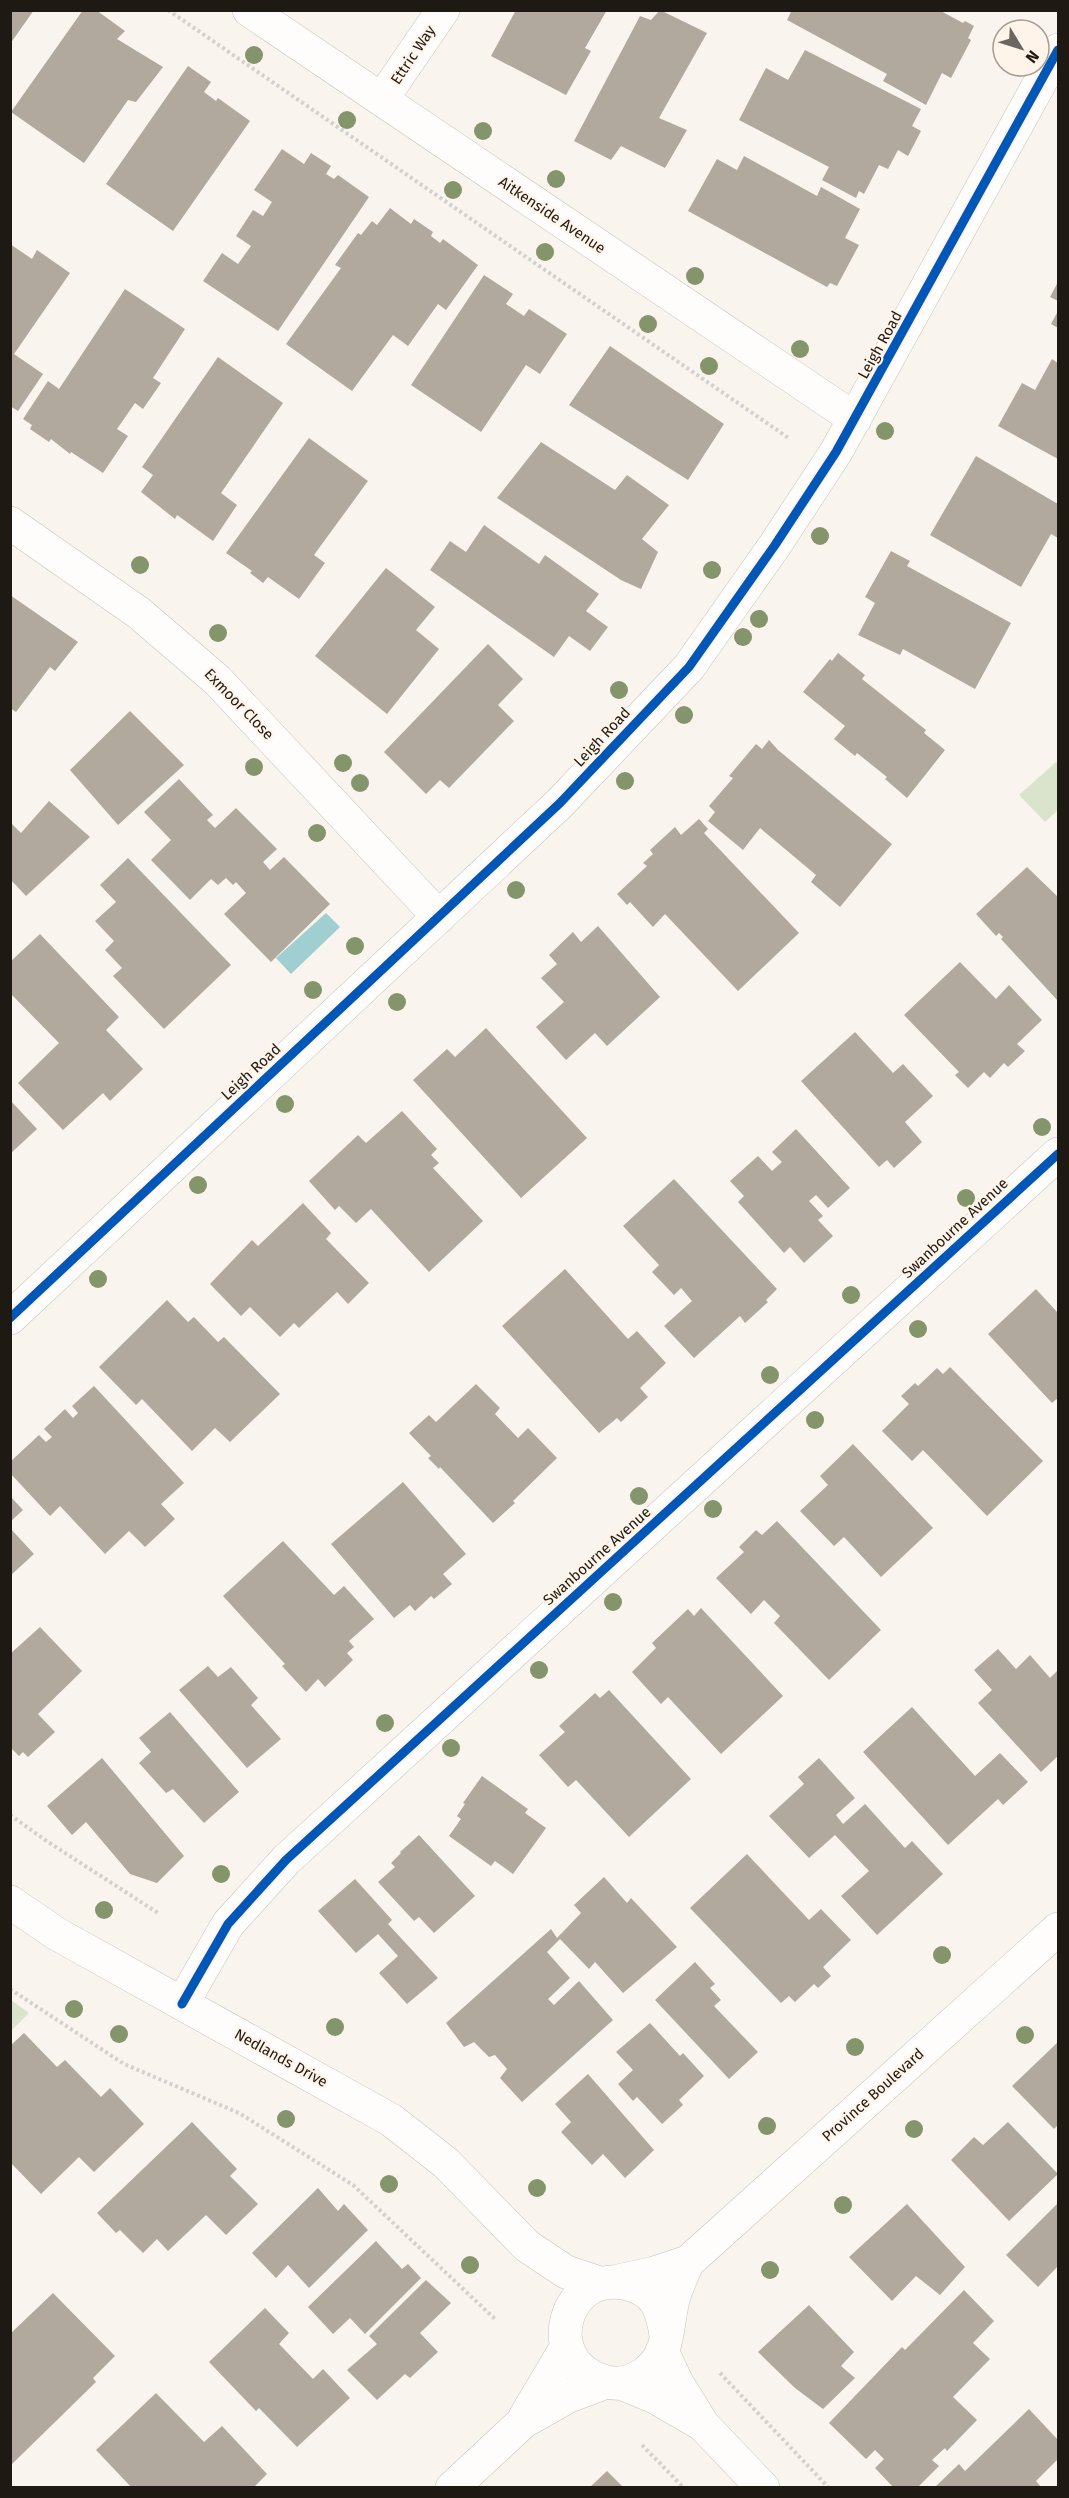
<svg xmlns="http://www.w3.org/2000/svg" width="1069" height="2498" font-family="'Fira Sans',sans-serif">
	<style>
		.green { fill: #dae4cd }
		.water { fill: #a0cfd1 }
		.building { fill: #b2a99e }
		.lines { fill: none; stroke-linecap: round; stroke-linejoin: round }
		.minor-casing { stroke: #c8c3bd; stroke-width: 34 }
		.path { stroke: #d3d1cf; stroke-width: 4; stroke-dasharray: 3 3; stroke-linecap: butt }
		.minor { stroke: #fefdfc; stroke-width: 33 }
		.cycleway-casing { stroke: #fff4e9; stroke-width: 13 }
		.cycleway { stroke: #0057b8; stroke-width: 9 }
		.tree { fill: #85956b }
		.labels { text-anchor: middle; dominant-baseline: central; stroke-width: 4.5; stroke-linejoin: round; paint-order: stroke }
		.street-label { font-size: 15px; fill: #1f1913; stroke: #fff4e9 }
	</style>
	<rect width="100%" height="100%" fill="#faf4ee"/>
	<!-- green -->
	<path class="green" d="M 1056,762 L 1058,765 L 1058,810 L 1045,822 L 1019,795 Z
		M 11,2000 L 29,2013 L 11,2031 Z"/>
	<!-- water -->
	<path class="water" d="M 326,913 L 340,927 L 291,974 L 276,958 Z"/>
	<!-- building -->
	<path class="building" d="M 10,10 L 34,10 L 10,44 Z
		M 83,10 L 96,10 L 125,31 L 117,39 L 163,67 L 136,102 L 128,100 L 84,163 L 11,112 Z
		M 516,10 L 607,10 L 585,48 L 591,51 L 566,95 L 491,56 Z
		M 660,10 L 707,33 L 659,118 L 687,130 L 665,168 L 621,146 L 611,160 L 574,141 L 640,16 L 651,20 Z
		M 792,10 L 939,10 L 963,23 L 965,21 L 974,26 L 968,38 L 971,40 L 951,78 L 942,73 L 926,105 L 883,81 L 887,74 L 787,20 Z
		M 805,50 L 921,109 L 912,126 L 921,131 L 908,156 L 898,150 L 888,169 L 879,165 L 864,194 L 859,191 L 856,198 L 822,180 L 829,167 L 739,120 L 766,68 L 788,80 Z
		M 188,66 L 211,82 L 204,92 L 216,101 L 218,98 L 250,121 L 173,231 L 106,184 Z
		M 282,149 L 304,164 L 311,153 L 331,166 L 326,174 L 334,179 L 338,175 L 369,197 L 278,331 L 203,281 L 222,253 L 238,264 L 251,246 L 236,236 L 253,210 L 263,216 L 272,202 L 254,190 Z
		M 744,156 L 817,196 L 821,187 L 860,209 L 845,238 L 859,245 L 837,286 L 830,283 L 827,287 L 688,211 L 717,159 L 737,170 Z
		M 390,208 L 411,224 L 414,219 L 433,232 L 431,236 L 440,243 L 443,239 L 478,265 L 446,310 L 438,304 L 408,346 L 393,335 L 352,391 L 286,344 L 341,268 L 335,265 L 358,233 L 361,235 L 372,221 L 377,225 Z
		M 10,244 L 32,259 L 37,250 L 70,273 L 14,354 L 43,374 L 18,411 L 10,406 Z
		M 484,275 L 513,294 L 506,304 L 524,316 L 529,309 L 567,334 L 540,374 L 526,365 L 481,432 L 411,385 Z
		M 1058,282 L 1058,301 L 1050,297 Z
		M 125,289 L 185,329 L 153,378 L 161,383 L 143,409 L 135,403 L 117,429 L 128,436 L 103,473 L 71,452 L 70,454 L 51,439 L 49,442 L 30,429 L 32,425 L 23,419 L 48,381 L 59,389 Z
		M 1058,311 L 1058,328 L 1051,324 Z
		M 610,346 L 724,424 L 688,480 L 569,405 Z
		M 218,357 L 283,403 L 221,493 L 237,505 L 213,541 L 177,515 L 175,519 L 141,492 L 153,475 L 142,467 Z
		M 1052,359 L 1058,363 L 1058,459 L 998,426 L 1022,383 L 1035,390 Z
		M 309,438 L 368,481 L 314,555 L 325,563 L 299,599 L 268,577 L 263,583 L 250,573 L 252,571 L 226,553 Z
		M 541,442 L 615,490 L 627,475 L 669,505 L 642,539 L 658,552 L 641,589 L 621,580 L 497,498 Z
		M 976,456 L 1058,504 L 1058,538 L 1051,534 L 1021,587 L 930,535 Z
		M 484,525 L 539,564 L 545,555 L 599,594 L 586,611 L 608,627 L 590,651 L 569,636 L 554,657 L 430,570 L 450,541 L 466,552 Z
		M 891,551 L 910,561 L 907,566 L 1011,623 L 975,689 L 903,649 L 900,655 L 858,635 L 875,603 L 865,597 Z
		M 386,568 L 435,607 L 416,630 L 439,649 L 387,714 L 315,656 Z
		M 10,595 L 78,642 L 55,671 L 50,667 L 16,712 L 10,708 Z
		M 488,644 L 523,679 L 498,705 L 514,721 L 449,788 L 440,780 L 426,794 L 384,752 Z
		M 838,653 L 865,675 L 862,679 L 926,730 L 924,733 L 945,750 L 907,798 L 885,779 L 887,777 L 857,753 L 855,756 L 834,739 L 845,726 L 803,692 L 830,659 L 832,661 Z
		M 130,711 L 184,765 L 118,825 L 70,770 Z
		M 769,740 L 778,750 L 892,844 L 840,907 L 811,882 L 816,875 L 760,828 L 743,850 L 708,821 L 715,812 L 709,806 L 733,778 L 729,776 L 756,744 L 762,749 Z
		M 179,779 L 213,815 L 207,820 L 215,828 L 236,808 L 277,849 L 263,862 L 270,870 L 284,857 L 330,904 L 271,962 L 224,914 L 246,893 L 236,882 L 233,885 L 226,878 L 218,885 L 211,879 L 190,900 L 151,860 L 171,840 L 144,812 Z
		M 49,801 L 90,837 L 26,896 L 10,879 L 10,822 L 21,833 Z
		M 699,819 L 708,829 L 704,833 L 799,933 L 738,991 L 665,914 L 653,927 L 630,902 L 627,905 L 617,894 L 647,866 L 643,863 L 653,854 L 650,850 L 675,827 L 681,835 Z
		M 128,858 L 231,965 L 164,1029 L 113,976 L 122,968 L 105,950 L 114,941 L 95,921 L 116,902 L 100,885 Z
		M 1027,867 L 1058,897 L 1058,1001 L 1001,939 L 1003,937 L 999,933 L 996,936 L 976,914 Z
		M 598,926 L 660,997 L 607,1046 L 595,1033 L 566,1060 L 536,1027 L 564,1002 L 541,978 L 557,964 L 549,955 L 573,932 L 581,942 Z
		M 40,934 L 119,1017 L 106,1030 L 143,1069 L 110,1101 L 103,1093 L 63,1130 L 18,1083 L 59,1043 L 10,993 L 10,962 Z
		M 960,962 L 996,999 L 1009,985 L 1042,1020 L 1017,1044 L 1025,1051 L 1008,1067 L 1004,1063 L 990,1078 L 984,1072 L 968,1088 L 955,1075 L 959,1072 L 904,1015 Z
		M 486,1028 L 587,1138 L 521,1198 L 413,1080 L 447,1049 L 455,1057 Z
		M 855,1032 L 893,1073 L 903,1064 L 933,1096 L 905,1122 L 922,1142 L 894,1168 L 887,1160 L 879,1167 L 801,1081 Z
		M 10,1100 L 37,1129 L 10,1154 Z
		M 402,1111 L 437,1149 L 431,1155 L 439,1163 L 433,1168 L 483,1221 L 429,1272 L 371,1209 L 356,1223 L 339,1206 L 335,1210 L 309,1181 L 358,1135 L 366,1143 Z
		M 796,1129 L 850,1188 L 828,1208 L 816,1195 L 809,1201 L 823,1216 L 818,1220 L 833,1236 L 804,1263 L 790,1247 L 784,1253 L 738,1202 L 744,1196 L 730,1181 L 758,1156 L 772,1171 L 782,1162 L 772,1152 Z
		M 674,1179 L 777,1289 L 766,1300 L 768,1302 L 745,1323 L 740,1316 L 694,1358 L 664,1326 L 692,1301 L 681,1288 L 674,1295 L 652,1272 L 659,1265 L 623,1226 Z
		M 303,1203 L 331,1233 L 326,1239 L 369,1283 L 348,1304 L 337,1292 L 299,1328 L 294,1323 L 280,1337 L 250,1307 L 241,1316 L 210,1284 L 252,1240 L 258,1246 Z
		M 565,1269 L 628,1339 L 637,1331 L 666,1363 L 640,1388 L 648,1397 L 621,1422 L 617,1418 L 599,1433 L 502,1326 Z
		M 1036,1289 L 1058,1313 L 1058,1398 L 1052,1403 L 988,1334 Z
		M 167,1300 L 188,1322 L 194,1317 L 218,1342 L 224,1337 L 280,1394 L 230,1442 L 215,1428 L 192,1451 L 142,1399 L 136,1405 L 99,1367 Z
		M 950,1367 L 1043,1461 L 987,1516 L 923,1450 L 912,1461 L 882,1431 L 909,1404 L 901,1396 L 915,1383 L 918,1386 L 937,1368 L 943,1374 Z
		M 476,1384 L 500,1408 L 495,1414 L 518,1438 L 528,1428 L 557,1458 L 513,1501 L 515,1503 L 493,1523 L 440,1467 L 439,1469 L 428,1458 L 431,1456 L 409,1433 L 429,1415 L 436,1422 Z
		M 94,1386 L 184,1483 L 161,1504 L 175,1519 L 145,1547 L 129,1531 L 105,1554 L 60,1506 L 50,1516 L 10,1473 L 10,1462 L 39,1435 L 46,1442 L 52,1437 L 44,1429 L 65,1409 L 73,1418 L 78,1413 L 72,1406 Z
		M 853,1444 L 933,1528 L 881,1577 L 844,1537 L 834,1546 L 800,1511 L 828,1485 L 820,1476 Z
		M 403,1482 L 466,1554 L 443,1574 L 452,1584 L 434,1599 L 431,1596 L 415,1611 L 410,1605 L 394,1618 L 331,1544 Z
		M 10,1496 L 23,1510 L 10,1522 Z
		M 777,1521 L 881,1630 L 829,1680 L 774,1623 L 780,1616 L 764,1600 L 751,1614 L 716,1578 L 744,1552 L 739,1547 L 756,1530 L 762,1535 Z
		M 10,1528 L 34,1554 L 10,1576 Z
		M 283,1541 L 334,1595 L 344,1586 L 374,1619 L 349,1641 L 354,1647 L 347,1653 L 353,1660 L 325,1687 L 318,1679 L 306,1692 L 282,1666 L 285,1664 L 223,1596 Z
		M 701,1608 L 783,1696 L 721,1754 L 668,1697 L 661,1704 L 632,1672 L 656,1648 L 652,1643 L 688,1609 L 694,1616 Z
		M 40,1627 L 82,1671 L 38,1714 L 55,1732 L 28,1757 L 23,1752 L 19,1756 L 10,1747 L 10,1654 Z
		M 998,1649 L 1016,1669 L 1030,1655 L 1050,1678 L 1058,1670 L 1058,1738 L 1057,1740 L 1058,1756 L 1041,1772 L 978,1703 L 992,1690 L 974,1670 Z
		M 208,1666 L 218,1677 L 231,1667 L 258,1698 L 251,1705 L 281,1739 L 247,1768 L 179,1690 Z
		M 609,1690 L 691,1779 L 629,1837 L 576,1780 L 568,1787 L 539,1755 L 565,1732 L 559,1726 L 595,1693 L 600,1698 Z
		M 912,1707 L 975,1776 L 1000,1753 L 1028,1782 L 1003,1805 L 998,1799 L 948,1845 L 863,1752 Z
		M 170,1712 L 239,1792 L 204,1823 L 173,1789 L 166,1793 L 139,1763 L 151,1752 L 139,1738 Z
		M 102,1758 L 184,1856 L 157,1883 L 130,1874 L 86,1822 L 72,1835 L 47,1806 Z
		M 819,1758 L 855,1798 L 836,1815 L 843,1824 L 865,1804 L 905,1848 L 912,1841 L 943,1874 L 877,1935 L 841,1896 L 869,1871 L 835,1835 L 809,1858 L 769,1816 L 804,1784 L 798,1777 Z
		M 482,1776 L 528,1809 L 525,1813 L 546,1828 L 513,1874 L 495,1861 L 491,1866 L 449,1836 L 461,1819 L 457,1816 L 465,1804 L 463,1803 Z
		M 419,1835 L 475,1896 L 434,1933 L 419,1917 L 414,1921 L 378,1882 L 395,1867 L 391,1863 L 401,1853 L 400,1852 Z
		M 747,1854 L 809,1920 L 821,1909 L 851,1940 L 823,1967 L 831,1976 L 818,1988 L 814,1984 L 795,2002 L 789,1996 L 781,2003 L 690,1908 Z
		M 604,1877 L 627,1903 L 631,1898 L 677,1947 L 623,1993 L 595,1962 L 589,1969 L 560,1939 L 547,1952 L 570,1978 L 548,1999 L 554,2005 L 579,1981 L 613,2020 L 522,2102 L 500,2078 L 507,2069 L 495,2055 L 489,2057 L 474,2042 L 464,2047 L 446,2023 L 551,1929 L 557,1938 L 581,1913 L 574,1905 Z
		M 355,1879 L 392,1920 L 388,1924 L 438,1978 L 407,2004 L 379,1973 L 398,1956 L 378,1934 L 356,1953 L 318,1911 Z
		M 695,1962 L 715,1984 L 710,1988 L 721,2000 L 714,2006 L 758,2052 L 729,2079 L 655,2000 Z
		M 650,2023 L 680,2056 L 683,2053 L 704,2076 L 679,2100 L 683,2105 L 662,2124 L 637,2097 L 633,2101 L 618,2084 L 633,2070 L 616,2052 Z
		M 24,2033 L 57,2067 L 65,2060 L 101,2097 L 110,2088 L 144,2124 L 94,2172 L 79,2157 L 41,2194 L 10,2162 L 10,2046 Z
		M 1058,2042 L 1058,2125 L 1054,2129 L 1012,2086 Z
		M 588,2074 L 654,2150 L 625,2178 L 603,2154 L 592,2165 L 561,2132 L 571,2122 L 555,2104 Z
		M 192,2122 L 237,2169 L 230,2176 L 258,2204 L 226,2235 L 206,2215 L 168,2251 L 157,2239 L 143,2253 L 120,2230 L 116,2233 L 97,2213 Z
		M 1008,2122 L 1058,2174 L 1009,2221 L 951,2160 L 974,2137 L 983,2145 Z
		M 318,2188 L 338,2211 L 344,2204 L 368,2230 L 309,2288 L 288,2265 L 276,2278 L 252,2253 Z
		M 1058,2203 L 1058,2266 L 1038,2287 L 1006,2255 Z
		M 907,2204 L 965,2267 L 940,2295 L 916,2276 L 892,2301 L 849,2257 Z
		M 376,2241 L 402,2269 L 408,2264 L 421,2278 L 365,2334 L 350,2318 L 333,2334 L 308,2307 Z
		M 426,2280 L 451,2303 L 420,2333 L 438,2352 L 410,2378 L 405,2374 L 377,2400 L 347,2370 L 377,2344 L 369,2336 Z
		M 964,2290 L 994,2321 L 973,2343 L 990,2359 L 953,2397 L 977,2420 L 947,2451 L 945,2448 L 932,2460 L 939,2466 L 917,2488 L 894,2488 L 875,2468 L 884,2459 L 875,2450 L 866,2459 L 829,2423 L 902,2347 L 905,2350 Z
		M 53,2293 L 115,2356 L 93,2378 L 96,2382 L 10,2466 L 10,2334 Z
		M 809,2305 L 854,2352 L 841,2366 L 855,2378 L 823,2409 L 795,2388 L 758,2352 Z
		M 265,2308 L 289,2333 L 279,2344 L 313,2379 L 323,2369 L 350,2398 L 297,2447 L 259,2408 L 256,2411 L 209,2362 Z
		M 156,2393 L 204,2442 L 222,2426 L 267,2474 L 253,2488 L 132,2488 L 96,2450 Z
		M 1029,2409 L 1058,2440 L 1058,2459 L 1036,2481 L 1042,2488 L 934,2488 L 959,2464 L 965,2471 Z
		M 607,2471 L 624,2488 L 589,2488 Z"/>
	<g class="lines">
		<defs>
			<path id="minor" d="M 249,10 L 855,419
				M 382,99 L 443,10
				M 10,523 L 139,613 L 217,680 L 439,917
				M 10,1318 L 560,803 L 689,667 L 775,545 L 836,452 L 1058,50
				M 10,1902 L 57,1934 L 391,2120 L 446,2163 L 527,2246 L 566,2272 L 599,2283
				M 182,2004 L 228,1924 L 286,1860 L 1058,1154
				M 618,2281 L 655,2273 L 688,2262 L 1058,1929
				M 666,2335 C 662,2309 656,2291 628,2284 C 564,2268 538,2361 603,2381 C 627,2389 654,2373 663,2350 C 669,2333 669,2313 674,2296 C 678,2284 683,2273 688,2262
				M 662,2351 L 677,2383 L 703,2425 L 763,2488
				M 621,2383 L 655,2397 L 698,2422
				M 525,2417 L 566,2348
				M 452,2488 L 523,2422 L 569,2396 L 606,2382"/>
		</defs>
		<!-- minor casing -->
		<use href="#minor" class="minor-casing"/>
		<!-- path -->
		<path class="path" d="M 168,10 L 790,439
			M 10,1815 L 45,1840 L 158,1913
			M 10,1989 L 124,2064 L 239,2113 L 353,2185 L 495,2319
			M 720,2373 L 829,2488
			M 642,2445 L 684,2488"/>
		<!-- minor -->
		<use href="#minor" class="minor"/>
		<defs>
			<path id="cycleway" d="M 10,1318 L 560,803 L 689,667 L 775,545 L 836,452 L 1058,50
				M 182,2004 L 228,1924 L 286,1860 L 1058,1154"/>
		</defs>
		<!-- cycleway casing -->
		<use href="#cycleway" class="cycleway-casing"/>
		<!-- cycleway -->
		<use href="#cycleway" class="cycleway"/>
	</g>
	<!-- trees -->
	<g class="tree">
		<circle cx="254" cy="55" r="9"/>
		<circle cx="347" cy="120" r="9"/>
		<circle cx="483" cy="131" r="9"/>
		<circle cx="556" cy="179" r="9"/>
		<circle cx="453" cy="190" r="9"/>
		<circle cx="545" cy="252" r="9"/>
		<circle cx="695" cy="276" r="9"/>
		<circle cx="648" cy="324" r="9"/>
		<circle cx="800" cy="349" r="9"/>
		<circle cx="709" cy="366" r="9"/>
		<circle cx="885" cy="431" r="9"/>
		<circle cx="820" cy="536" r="9"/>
		<circle cx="140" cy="565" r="9"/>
		<circle cx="712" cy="570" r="9"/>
		<circle cx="759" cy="619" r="9"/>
		<circle cx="218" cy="633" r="9"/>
		<circle cx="743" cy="637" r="9"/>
		<circle cx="619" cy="690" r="9"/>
		<circle cx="684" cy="715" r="9"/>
		<circle cx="343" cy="763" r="9"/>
		<circle cx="254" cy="767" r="9"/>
		<circle cx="625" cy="781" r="9"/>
		<circle cx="360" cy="783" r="9"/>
		<circle cx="317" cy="833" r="9"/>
		<circle cx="516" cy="890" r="9"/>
		<circle cx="355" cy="946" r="9"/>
		<circle cx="313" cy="990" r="9"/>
		<circle cx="397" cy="1002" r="9"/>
		<circle cx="285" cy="1104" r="9"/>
		<circle cx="1042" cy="1127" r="9"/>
		<circle cx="198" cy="1185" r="9"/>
		<circle cx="966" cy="1198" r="9"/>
		<circle cx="98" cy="1279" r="9"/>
		<circle cx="851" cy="1295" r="9"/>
		<circle cx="918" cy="1329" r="9"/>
		<circle cx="770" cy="1375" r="9"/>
		<circle cx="815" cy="1420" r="9"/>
		<circle cx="639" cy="1496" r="9"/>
		<circle cx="713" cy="1509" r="9"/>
		<circle cx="613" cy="1602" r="9"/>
		<circle cx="539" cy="1670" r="9"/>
		<circle cx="385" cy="1723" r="9"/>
		<circle cx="451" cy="1748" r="9"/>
		<circle cx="221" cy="1874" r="9"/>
		<circle cx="104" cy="1910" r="9"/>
		<circle cx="942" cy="1955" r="9"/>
		<circle cx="74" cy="2009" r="9"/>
		<circle cx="335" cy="2027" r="9"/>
		<circle cx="119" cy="2034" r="9"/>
		<circle cx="1025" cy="2035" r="9"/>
		<circle cx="855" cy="2047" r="9"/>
		<circle cx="286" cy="2119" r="9"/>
		<circle cx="767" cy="2126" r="9"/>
		<circle cx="914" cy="2129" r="9"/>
		<circle cx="389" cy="2184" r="9"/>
		<circle cx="537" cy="2188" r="9"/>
		<circle cx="843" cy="2205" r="9"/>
		<circle cx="470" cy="2265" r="9"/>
		<circle cx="770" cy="2270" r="9"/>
	</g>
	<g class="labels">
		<!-- street labels -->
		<g class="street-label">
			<text transform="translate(413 55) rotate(-56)">Ettric Way</text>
			<text transform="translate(552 215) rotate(34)">Aitkenside Avenue</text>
			<text transform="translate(880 345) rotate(-61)">Leigh Road</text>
			<text transform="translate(239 704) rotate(46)">Exmoor Close</text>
			<text transform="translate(602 737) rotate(-47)">Leigh Road</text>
			<text transform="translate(251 1072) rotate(-43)">Leigh Road</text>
			<text transform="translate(955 1228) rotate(-43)">Swanbourne Avenue</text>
			<text transform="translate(597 1556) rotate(-42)">Swanbourne Avenue</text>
			<text transform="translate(281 2058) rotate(29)">Nedlands Drive</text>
			<text transform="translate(873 2095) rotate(-42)">Province Boulevard</text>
		</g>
	</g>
	<!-- border -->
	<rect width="1069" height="2498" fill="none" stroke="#1f1913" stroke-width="24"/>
	<!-- north arrow -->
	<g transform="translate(1021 48) rotate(128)"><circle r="28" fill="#fff4e9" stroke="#a59c93" stroke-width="1.5"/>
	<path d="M0-4.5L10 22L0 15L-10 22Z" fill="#6c6660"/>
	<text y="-9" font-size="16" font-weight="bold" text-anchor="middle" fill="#1f1913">N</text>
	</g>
</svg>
